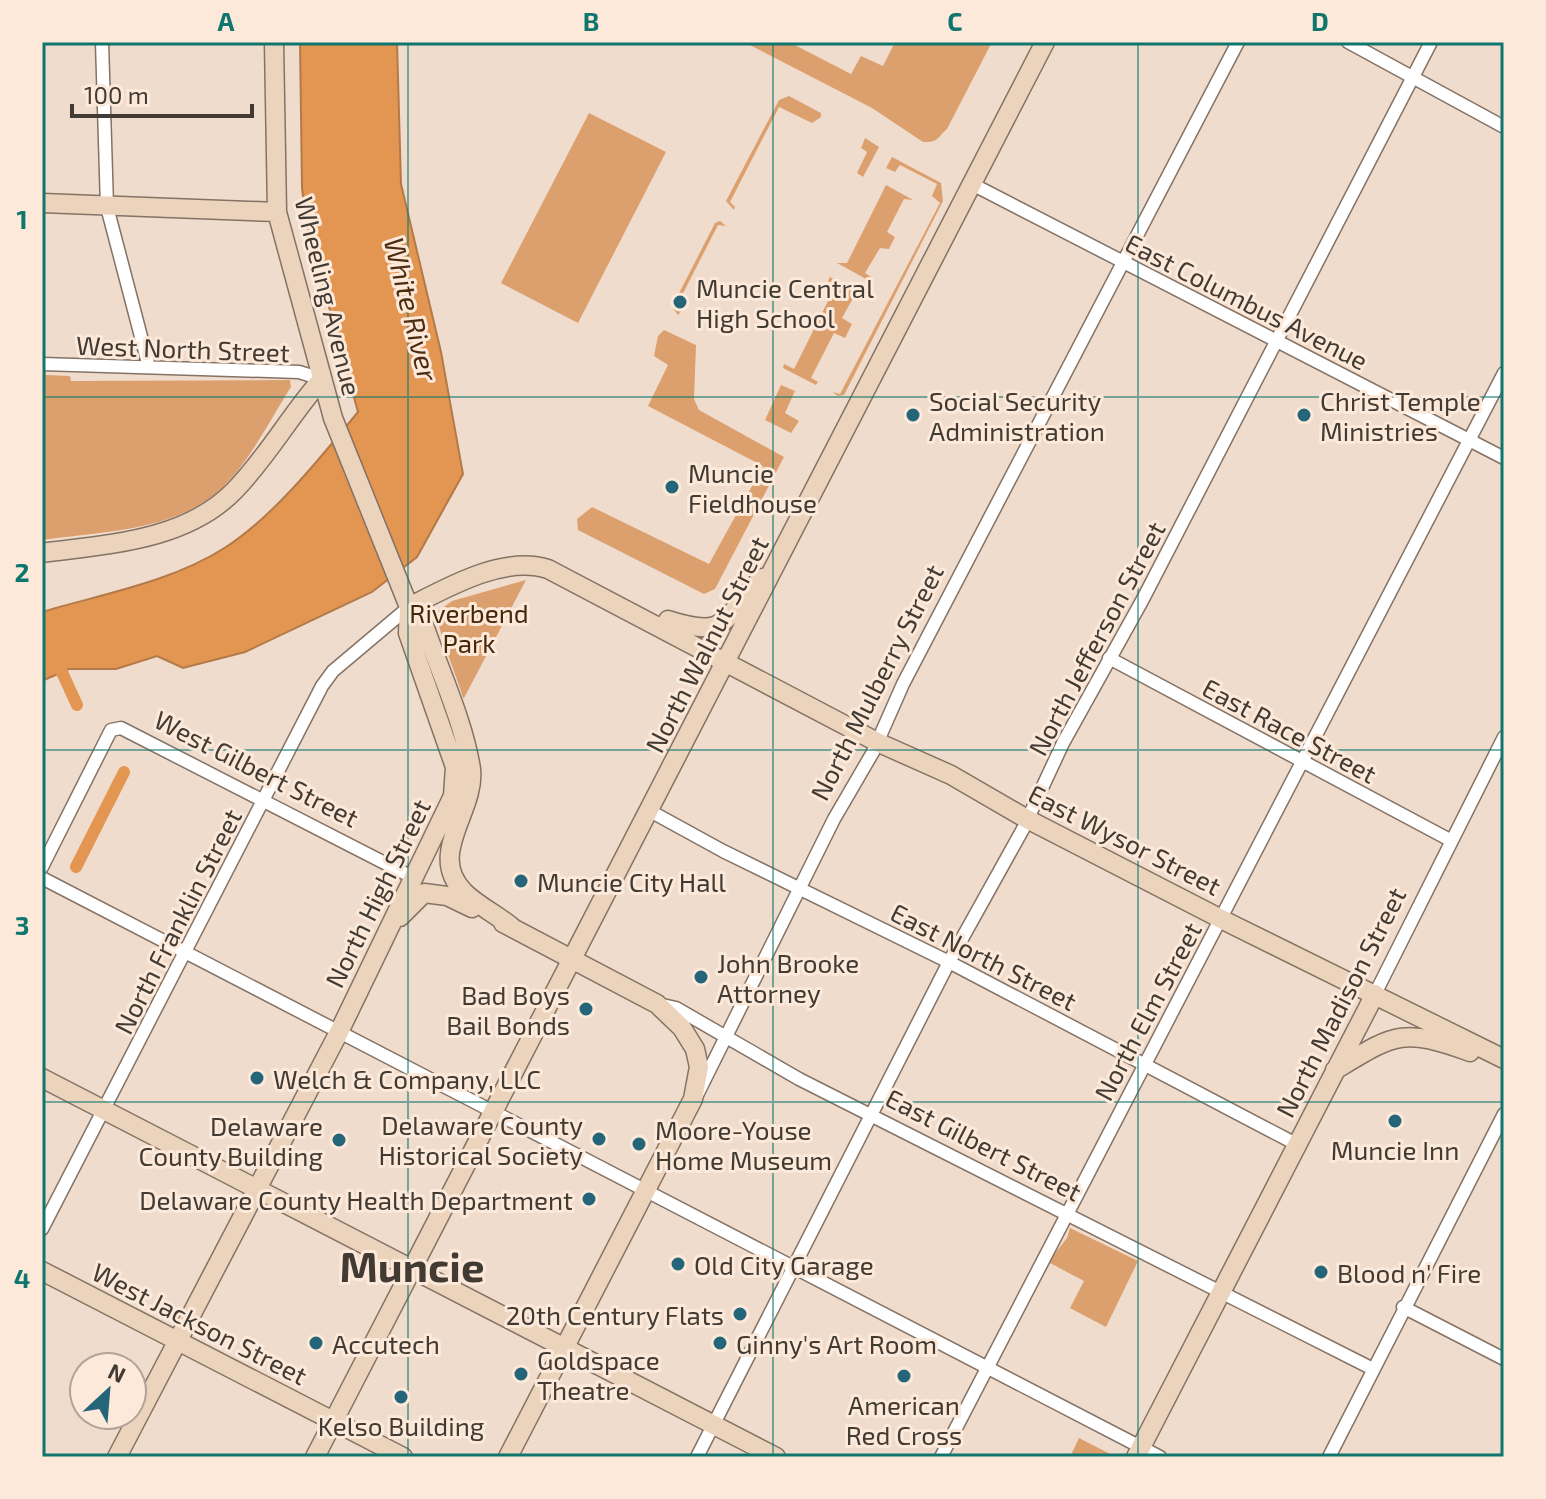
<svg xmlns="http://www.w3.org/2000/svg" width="1546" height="1499" font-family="'Exo 2',sans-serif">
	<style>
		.green { fill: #dca06e }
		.water { fill: #e39552; stroke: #b37a49; stroke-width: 2 }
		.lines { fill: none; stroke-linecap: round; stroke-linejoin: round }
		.canal { stroke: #e39552; stroke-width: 12 }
		.street-casing { stroke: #847264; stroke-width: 15 }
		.secondary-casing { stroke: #847264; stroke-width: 21 }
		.street { stroke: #fff; stroke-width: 12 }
		.secondary { stroke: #ecd4bc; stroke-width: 18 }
		.grid { fill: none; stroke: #0f766e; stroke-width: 2; stroke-opacity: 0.55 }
		.poi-dot { fill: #246579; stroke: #fde9da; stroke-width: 3 }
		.labels { text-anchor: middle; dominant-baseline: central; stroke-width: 6; stroke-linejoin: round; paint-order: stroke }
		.poi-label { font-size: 26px; fill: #423b34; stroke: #fde9da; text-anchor: start }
		.street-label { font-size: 26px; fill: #423b34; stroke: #fde9da }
		.park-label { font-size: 26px; fill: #452609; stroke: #fde9da }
		.water-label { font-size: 28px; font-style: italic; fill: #4c2c10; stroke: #fde9da }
		.town-label { font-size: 42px; font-weight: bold; fill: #423b34; stroke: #fde9da }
		.neatline { fill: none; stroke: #0f766e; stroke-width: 3 }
		.grid-label { font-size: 26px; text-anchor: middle; font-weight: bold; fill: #0f766e }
	</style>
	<rect width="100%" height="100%" fill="#f0dccd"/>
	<!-- green -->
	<path class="green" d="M 744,42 L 789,42 L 851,74 L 861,56 L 883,66 L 895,42 L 992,42 L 947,129 C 938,136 939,143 923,142 L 872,108 Z
		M 789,96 L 821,113 L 821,117 L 812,123 L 779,107 L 730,202 L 735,207 L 734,210 L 726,201 L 779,100 Z
		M 589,113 L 666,152 L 578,323 L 501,283 Z
		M 865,138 L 879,147 L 863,177 L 857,173 L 867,152 L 861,148 Z
		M 892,157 L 941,183 L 943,201 L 844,395 L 838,396 L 832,392 L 840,394 L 940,203 L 932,196 L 937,184 L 900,165 L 895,172 L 886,168 Z
		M 886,185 L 913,200 L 904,199 L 887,232 L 895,237 L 889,249 L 880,248 L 865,273 L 871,277 L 868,280 L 837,263 L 847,263 Z
		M 720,221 L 726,226 L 718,225 L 676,307 L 681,311 L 678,315 L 672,307 L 715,223 Z
		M 830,277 L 857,291 L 842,318 L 852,324 L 845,338 L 834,333 L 811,378 L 818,382 L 816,385 L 783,368 L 784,364 L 794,369 L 836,285 L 828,281 Z
		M 664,330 L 696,345 L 694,399 L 699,410 L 784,457 L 715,589 L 704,594 L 578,530 L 577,519 L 592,507 L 709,564 L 763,466 L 648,406 L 668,365 L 654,356 L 658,336 Z
		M 42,331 L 46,375 L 70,376 L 71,381 L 290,380 L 291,387 C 267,424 244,475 207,500 C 160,532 97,532 42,540 Z
		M 781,385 L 795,391 L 785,413 L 799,421 L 791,433 L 765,420 Z
		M 526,580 L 464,698 L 463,698 C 458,678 434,625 438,611 L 452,601 Z
		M 1070,1228 L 1138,1261 L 1106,1327 L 1070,1308 L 1084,1281 L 1048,1262 L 1067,1238 Z
		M 1079,1438 L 1116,1457 L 1070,1457 Z"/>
	<!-- water -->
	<path class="water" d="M 300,42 L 397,42 L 401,184 L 441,352 L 463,474 L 417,557 L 372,592 L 245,652 L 183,668 L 157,656 L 116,669 L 69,669 L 42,681 L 42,612 C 102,594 172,582 226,547 C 274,516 321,457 358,412 L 307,227 L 302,188 Z"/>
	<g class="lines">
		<!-- canal -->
		<path class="canal" d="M 55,657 L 77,705
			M 76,867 L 124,772"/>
		<defs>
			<path id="street" d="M 102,42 L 107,207 L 149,367
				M 1348,42 L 1504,127
				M 970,183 L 1504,458
				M 42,364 L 299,372 L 322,379
				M 1109,658 L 1450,840
				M 650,811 L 723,851 L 949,962 L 1296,1144
				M 42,867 L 111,730 L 121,728 L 412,877
				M 42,878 L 1160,1457
				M 1375,994 L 1504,737
				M 658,1004 L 676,1008 L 799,1079 L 1373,1369
				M 697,1095 L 834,819 L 873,752 L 903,684 L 1238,42
				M 42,1229 L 322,686 L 333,671 L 409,607
				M 1403,1307 L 1504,1359
				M 697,1457 L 949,962 L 1023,829 L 1063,743 L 1143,599 L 1431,42
				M 941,1457 L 1504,373
				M 1329,1457 L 1504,1114"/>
			<path id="secondary" d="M 274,42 L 277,212 L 333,418 L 409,607 L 423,622 C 438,667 464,722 471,769 C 476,811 426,854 464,892 C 478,906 498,915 513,928
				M 42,203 L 277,212
				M 42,553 C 108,544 186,541 235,490 C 268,456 291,414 322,379
				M 409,607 C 448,587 504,555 548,569 L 877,742 L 951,775 L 1027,819 L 1231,924 L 1504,1059
				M 668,620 C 731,640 721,618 762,578
				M 400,917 L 424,893 L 447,896 L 472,908
				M 503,923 L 657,1004 L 682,1028 L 695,1049 L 699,1067 L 693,1099 L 508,1457
				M 1335,1070 C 1395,1034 1401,1027 1470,1052
				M 42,1078 L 776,1457
				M 42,1271 L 403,1457
				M 117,1457 L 338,1034 L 453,796 L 455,767 L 408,633 L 409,607
				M 315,1457 L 1045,42
				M 1136,1457 L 1375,994"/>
		</defs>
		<!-- street casing -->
		<use href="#street" class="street-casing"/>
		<!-- secondary casing -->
		<use href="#secondary" class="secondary-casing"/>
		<!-- street -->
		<use href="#street" class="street"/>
		<!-- secondary -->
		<use href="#secondary" class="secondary"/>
	</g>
	<!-- grid -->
	<path class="grid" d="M 408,42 L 408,1457M 773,42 L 773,1457M 1138,42 L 1138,1457M 42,397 L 1504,397M 42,750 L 1504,750M 42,1102 L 1504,1102"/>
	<!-- markers -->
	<g class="poi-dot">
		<circle cx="680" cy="302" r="8"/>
		<circle cx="913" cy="415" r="8"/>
		<circle cx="1304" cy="415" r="8"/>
		<circle cx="672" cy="487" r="8"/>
		<circle cx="521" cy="881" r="8"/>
		<circle cx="701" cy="977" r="8"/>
		<circle cx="586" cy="1009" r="8"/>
		<circle cx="257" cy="1078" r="8"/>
		<circle cx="1395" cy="1121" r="8"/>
		<circle cx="599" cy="1139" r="8"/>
		<circle cx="339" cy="1140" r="8"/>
		<circle cx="639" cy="1144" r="8"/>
		<circle cx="589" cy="1199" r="8"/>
		<circle cx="678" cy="1264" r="8"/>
		<circle cx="1321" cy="1272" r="8"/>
		<circle cx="740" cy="1314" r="8"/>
		<circle cx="316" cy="1343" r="8"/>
		<circle cx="720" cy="1343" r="8"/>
		<circle cx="521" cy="1374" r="8"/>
		<circle cx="904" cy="1376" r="8"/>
		<circle cx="401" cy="1397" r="8"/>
	</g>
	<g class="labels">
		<!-- poi labels -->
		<g class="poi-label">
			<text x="696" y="287">Muncie Central<tspan x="696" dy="30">High School</tspan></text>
			<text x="929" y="400">Social Security<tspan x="929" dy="30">Administration</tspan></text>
			<text x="1320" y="400">Christ Temple<tspan x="1320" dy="30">Ministries</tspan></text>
			<text x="688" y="472">Muncie<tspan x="688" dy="30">Fieldhouse</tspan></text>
			<text x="537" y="881">Muncie City Hall</text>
			<text x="717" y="962">John Brooke<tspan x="717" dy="30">Attorney</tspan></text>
			<text x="570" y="994" text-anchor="end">Bad Boys<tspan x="570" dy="30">Bail Bonds</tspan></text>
			<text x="273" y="1078">Welch &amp; Company, LLC</text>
			<text x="583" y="1124" text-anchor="end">Delaware County<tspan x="583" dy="30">Historical Society</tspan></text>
			<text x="323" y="1125" text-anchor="end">Delaware<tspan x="323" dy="30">County Building</tspan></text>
			<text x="655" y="1129">Moore-Youse<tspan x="655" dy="30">Home Museum</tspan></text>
			<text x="1395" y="1149" text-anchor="middle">Muncie Inn</text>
			<text x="573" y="1199" text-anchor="end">Delaware County Health Department</text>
			<text x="694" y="1264">Old City Garage</text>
			<text x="1337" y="1272">Blood n' Fire</text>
			<text x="724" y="1314" text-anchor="end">20th Century Flats</text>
			<text x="332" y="1343">Accutech</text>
			<text x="736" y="1343">Ginny's Art Room</text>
			<text x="537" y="1359">Goldspace<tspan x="537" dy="30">Theatre</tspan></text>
			<text x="904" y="1404" text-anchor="middle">American<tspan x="904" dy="30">Red Cross</tspan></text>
			<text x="401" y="1425" text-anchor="middle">Kelso Building</text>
		</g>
		<!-- street labels -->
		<g class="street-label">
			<text transform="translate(329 296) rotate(76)">Wheeling Avenue</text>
			<text transform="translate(1247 301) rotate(27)">East Columbus Avenue</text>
			<text transform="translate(183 348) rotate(2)">West North Street</text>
			<text transform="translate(1096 638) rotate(-62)">North Jefferson Street</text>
			<text transform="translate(706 644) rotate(-63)">North Walnut Street</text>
			<text transform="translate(876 682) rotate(-63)">North Mulberry Street</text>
			<text transform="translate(1290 730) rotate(28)">East Race Street</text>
			<text transform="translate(257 768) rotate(27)">West Gilbert Street</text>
			<text transform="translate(1125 839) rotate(27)">East Wysor Street</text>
			<text transform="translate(377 893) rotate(-64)">North High Street</text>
			<text transform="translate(177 921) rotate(-63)">North Franklin Street</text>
			<text transform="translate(984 956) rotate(27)">East North Street</text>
			<text transform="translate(1340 1002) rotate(-63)">North Madison Street</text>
			<text transform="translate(1147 1011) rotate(-62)">North Elm Street</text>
			<text transform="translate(984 1144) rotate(27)">East Gilbert Street</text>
			<text transform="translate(200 1323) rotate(27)">West Jackson Street</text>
		</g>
		<!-- park labels -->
		<g class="park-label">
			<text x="469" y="612">Riverbend<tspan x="469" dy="30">Park</tspan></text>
		</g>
		<!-- water labels -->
		<g class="water-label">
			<text transform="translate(412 309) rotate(76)">White River</text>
		</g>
		<!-- town labels -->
		<g class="town-label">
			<text x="412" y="1265">Muncie</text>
		</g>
	</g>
	<!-- border -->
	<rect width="1546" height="1499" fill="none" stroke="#fde9da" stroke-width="88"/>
	<!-- north arrow -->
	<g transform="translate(108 1391) rotate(26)"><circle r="38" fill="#fde9da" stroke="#b2a398" stroke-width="2"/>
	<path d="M0-6L14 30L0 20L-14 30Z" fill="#246579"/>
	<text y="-12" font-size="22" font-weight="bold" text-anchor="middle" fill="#423b34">N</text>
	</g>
	<!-- scale -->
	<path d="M72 104v12h180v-12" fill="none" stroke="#423b34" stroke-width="4"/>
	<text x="84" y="104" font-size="24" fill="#423b34" stroke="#fde9da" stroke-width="6" paint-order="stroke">100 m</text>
	<rect x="44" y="44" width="1458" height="1411" class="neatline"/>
	<g class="grid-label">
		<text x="226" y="31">A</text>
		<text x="591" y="31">B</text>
		<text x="955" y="31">C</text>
		<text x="1320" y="31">D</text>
		<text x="22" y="229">1</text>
		<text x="22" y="582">2</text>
		<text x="22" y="935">3</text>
		<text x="22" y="1288">4</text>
	</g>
</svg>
